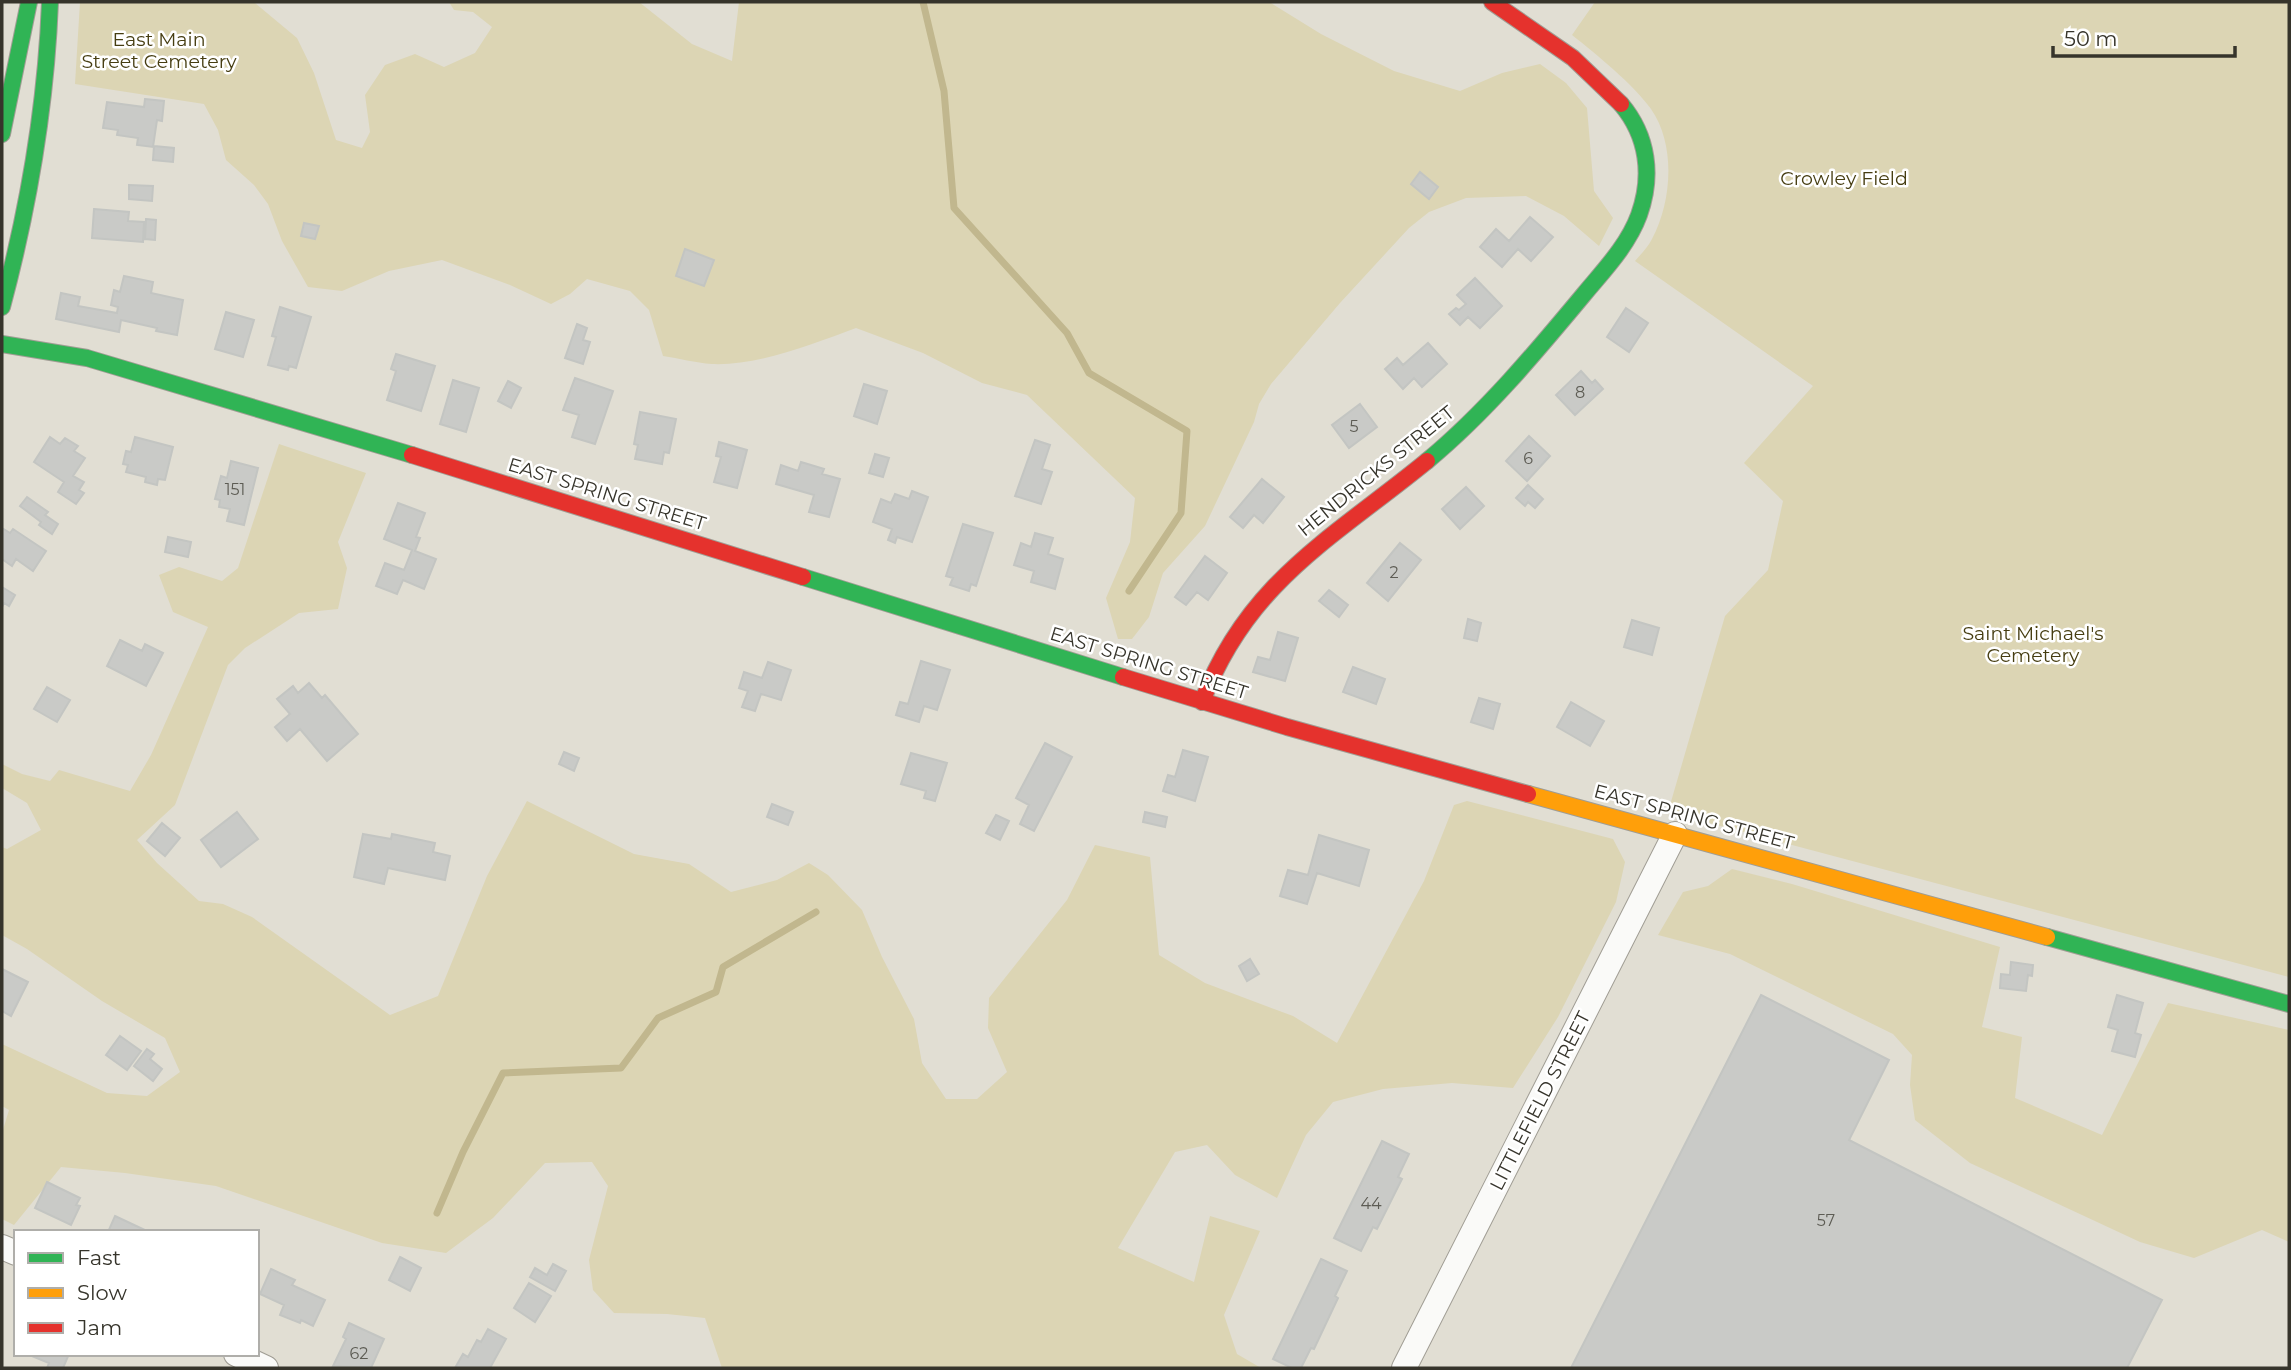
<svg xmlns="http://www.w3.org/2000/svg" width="2291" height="1370" font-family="Montserrat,sans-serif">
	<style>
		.green { fill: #dcd5b4 }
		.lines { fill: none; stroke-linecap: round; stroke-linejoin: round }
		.stream { stroke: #c1b78e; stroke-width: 7 }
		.building { fill: #c9cac7; stroke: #c3c5c2; stroke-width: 2 }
		.street-casing { stroke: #a09d94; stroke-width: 26 }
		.fast-casing { stroke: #a09d94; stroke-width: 18 }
		.slow-casing { stroke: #a09d94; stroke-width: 18 }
		.jam-casing { stroke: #a09d94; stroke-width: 18 }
		.street { stroke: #fafaf8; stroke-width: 24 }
		.fast { stroke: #30b455; stroke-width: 16 }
		.slow { stroke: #ff9f0a; stroke-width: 16 }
		.jam { stroke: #e5322d; stroke-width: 16 }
		.labels { text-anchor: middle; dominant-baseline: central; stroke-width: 5; stroke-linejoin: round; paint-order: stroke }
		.number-label { font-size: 16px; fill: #5d5c54 }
		.park-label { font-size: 19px; fill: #463d11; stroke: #fff }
		.street-label { font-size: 19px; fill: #36342b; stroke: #fff }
	</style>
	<rect width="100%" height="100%" fill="#e1ded3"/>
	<!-- green -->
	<path class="green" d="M 80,2 L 255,3 L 297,38 L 314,73 L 336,140 L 362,148 L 370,132 L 365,95 L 385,65 L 415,54 L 444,67 L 475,53 L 492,27 L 473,12 L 454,10 L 449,2 L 639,2 L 692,44 L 732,61 L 739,2 L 1269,2 L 1321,34 L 1394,71 L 1460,91 L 1502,73 L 1540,64 L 1566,83 L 1587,108 L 1594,191 L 1613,218 L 1599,246 L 1564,216 L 1526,196 L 1466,198 L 1429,212 L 1409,228 L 1340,303 L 1271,384 L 1259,404 L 1254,422 L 1205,526 L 1163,573 L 1149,617 L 1132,639 L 1118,639 L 1106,598 L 1130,542 L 1135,498 L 1027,395 L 982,383 L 923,353 L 856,328 C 813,344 757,366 712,364 C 695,363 679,358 663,356 L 649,310 L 630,291 L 587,279 L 570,294 L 551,304 L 510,285 L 442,260 L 389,271 L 342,291 L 308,287 L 282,241 L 268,204 L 254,185 L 226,160 L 218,130 L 204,104 L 75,84 Z
		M 1595,2 L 2289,2 L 2289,977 L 1668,812 L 1725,616 L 1768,570 L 1783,501 L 1744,463 L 1813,386 L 1635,261 C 1641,254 1648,247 1652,239 C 1672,201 1676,145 1651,109 C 1633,84 1596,54 1572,35 Z
		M 279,444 L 366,473 L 338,542 L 347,568 L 338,609 L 299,613 L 245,648 L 228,665 L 175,805 L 137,840 L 157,863 L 199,901 L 223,904 L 252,917 L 390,1015 L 438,996 L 487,876 L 527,801 L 634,854 L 689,864 L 731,892 L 777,880 L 809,863 L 828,875 L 862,910 L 882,957 L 914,1019 L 922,1063 L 946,1099 L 977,1099 L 1007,1072 L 988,1028 L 989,998 L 1067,900 L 1095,845 L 1150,857 L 1159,955 L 1205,983 L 1293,1016 L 1337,1043 L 1424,881 L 1454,805 L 1467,801 L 1613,839 L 1625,862 L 1616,902 L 1558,1017 L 1513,1088 L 1452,1083 L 1383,1089 L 1333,1102 L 1306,1135 L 1277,1198 L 1235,1175 L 1207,1145 L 1175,1152 L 1118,1248 L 1194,1282 L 1210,1216 L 1260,1231 L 1224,1315 L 1237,1354 L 1261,1368 L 722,1368 L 705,1318 L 667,1314 L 614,1313 L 593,1290 L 589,1260 L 608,1186 L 592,1162 L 545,1163 L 493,1218 L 446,1253 L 382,1243 L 216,1186 L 125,1173 L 61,1167 L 14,1225 L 2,1219 L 2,1133 L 9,1110 L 2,1106 L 2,1044 L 107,1093 L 147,1096 L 180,1072 L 165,1038 L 102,1001 L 27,949 L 2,935 L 2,847 L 7,849 L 41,830 L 27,803 L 2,788 L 2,764 L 22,774 L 50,781 L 59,770 L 130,791 L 151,755 L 208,627 L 173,612 L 159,575 L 179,567 L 222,581 L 238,568 Z
		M 1732,869 L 1792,884 L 2000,947 L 1982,1027 L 2022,1037 L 2015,1098 L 2102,1135 L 2168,1003 L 2289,1030 L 2289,1242 L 2262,1230 L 2194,1258 L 2140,1242 L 1970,1163 L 1915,1120 L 1910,1085 L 1912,1055 L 1893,1034 L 1730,954 L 1658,935 L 1683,892 L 1708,886 Z"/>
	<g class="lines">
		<!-- stream -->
		<path class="stream" d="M 923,2 L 944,91 L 954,208 L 1067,333 L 1089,373 L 1187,431 L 1181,513 L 1129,591
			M 437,1213 L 463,1152 L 503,1073 L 621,1068 L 658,1018 L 716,992 L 723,967 L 816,912"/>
	</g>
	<!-- building -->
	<path class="building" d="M 145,99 L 164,101 L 162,121 L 157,120 L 153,147 L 137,145 L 138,138 L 117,135 L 118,130 L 103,128 L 107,102 L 144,107 Z
		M 154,146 L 174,148 L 173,162 L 153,160 Z
		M 1420,172 L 1438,187 L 1429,199 L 1411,184 Z
		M 129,185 L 153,186 L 152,201 L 129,199 Z
		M 94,209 L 129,212 L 128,221 L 144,222 L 143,242 L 92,238 Z
		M 1530,217 L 1553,237 L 1531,261 L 1518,249 L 1502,267 L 1480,247 L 1496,229 L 1509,241 Z
		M 146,219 L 156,220 L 155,240 L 145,239 Z
		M 304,223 L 319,226 L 315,239 L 301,236 Z
		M 685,249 L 714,260 L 704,286 L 676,276 Z
		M 124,276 L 153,282 L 151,293 L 183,300 L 177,335 L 156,331 L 157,328 L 121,320 L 119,332 L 56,319 L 61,293 L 80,297 L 78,306 L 117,313 L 118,307 L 111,305 L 114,290 L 120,292 Z
		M 1475,278 L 1502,306 L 1480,328 L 1468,317 L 1460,325 L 1449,314 L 1456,308 L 1459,310 L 1466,304 L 1457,295 Z
		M 280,307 L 311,317 L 296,368 L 289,366 L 288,370 L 268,365 L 276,337 L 272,336 Z
		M 1626,308 L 1648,323 L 1629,352 L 1607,337 Z
		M 226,312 L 254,320 L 243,357 L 215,349 Z
		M 577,324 L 587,328 L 583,340 L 590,342 L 583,364 L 565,358 Z
		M 1428,343 L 1447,364 L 1422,387 L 1414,378 L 1403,389 L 1385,369 L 1397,358 L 1403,365 Z
		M 396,354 L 435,366 L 421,411 L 387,400 L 396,371 L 391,369 Z
		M 1581,371 L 1592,383 L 1595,380 L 1603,389 L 1575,415 L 1556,395 Z
		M 575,378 L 613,391 L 595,444 L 572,437 L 579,415 L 563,410 Z
		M 453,380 L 479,388 L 466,432 L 440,424 Z
		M 508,381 L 521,388 L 511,408 L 498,401 Z
		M 864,384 L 887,391 L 877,424 L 854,416 Z
		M 1360,404 L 1377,427 L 1349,448 L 1332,425 Z
		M 640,412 L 676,419 L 669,453 L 664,452 L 662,464 L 635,459 L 638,445 L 634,444 Z
		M 1529,436 L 1550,456 L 1527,481 L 1506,461 Z
		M 50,437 L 60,444 L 65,438 L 78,446 L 74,451 L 85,458 L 73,476 L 84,482 L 79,490 L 84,493 L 76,504 L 58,492 L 64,482 L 34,462 Z
		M 135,437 L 173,447 L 165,480 L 158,479 L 157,485 L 145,482 L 146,477 L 126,472 L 128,465 L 123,464 L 126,451 L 131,452 Z
		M 1035,440 L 1050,445 L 1042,469 L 1052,472 L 1041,504 L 1015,496 Z
		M 719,442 L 747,450 L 737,488 L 714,482 L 721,457 L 716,456 Z
		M 875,454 L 889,458 L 883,477 L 869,473 Z
		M 231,461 L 258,468 L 244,525 L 227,521 L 230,509 L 219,507 L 220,500 L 215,499 L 221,476 L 227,478 Z
		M 801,462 L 824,469 L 822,474 L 840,479 L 829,517 L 809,512 L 814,495 L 776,484 L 781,465 L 798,471 Z
		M 1262,479 L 1284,497 L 1263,523 L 1254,515 L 1243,528 L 1230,517 Z
		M 1528,485 L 1543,499 L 1535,508 L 1528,502 L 1525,506 L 1516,498 Z
		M 1466,487 L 1484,506 L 1460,529 L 1442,509 Z
		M 912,491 L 928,497 L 912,542 L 897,537 L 895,543 L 888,540 L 892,529 L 873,522 L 881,499 L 891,503 L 895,494 L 909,499 Z
		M 27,497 L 48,512 L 45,515 L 58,524 L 52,534 L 39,525 L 41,522 L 20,506 Z
		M 398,503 L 425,513 L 416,537 L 420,538 L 415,551 L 436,559 L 424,589 L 403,580 L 397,594 L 376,586 L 385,563 L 404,570 L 412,550 L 384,539 Z
		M 963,524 L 993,533 L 976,586 L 971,584 L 969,591 L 950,585 L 953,578 L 946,576 Z
		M 2,528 L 10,533 L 13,529 L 46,551 L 33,571 L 16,559 L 12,566 L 2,559 Z
		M 1035,533 L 1053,538 L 1048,554 L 1063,559 L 1055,589 L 1031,582 L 1034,571 L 1014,565 L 1021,543 L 1031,547 Z
		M 168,537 L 191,542 L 188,557 L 165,552 Z
		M 1400,543 L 1421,560 L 1388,601 L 1367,583 Z
		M 1205,556 L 1227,573 L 1208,600 L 1197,592 L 1186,605 L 1175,597 Z
		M 2,587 L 15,595 L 9,606 L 4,603 L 2,607 Z
		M 1329,590 L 1348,605 L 1339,617 L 1319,601 Z
		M 1468,619 L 1481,623 L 1477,641 L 1464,638 Z
		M 1632,620 L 1659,628 L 1652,655 L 1624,647 Z
		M 1278,632 L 1298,638 L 1285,681 L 1253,672 L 1258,657 L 1270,660 Z
		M 120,640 L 142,651 L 145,644 L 163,653 L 146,686 L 107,666 Z
		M 921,661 L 950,670 L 937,710 L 924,706 L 919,722 L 896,715 L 900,702 L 908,704 Z
		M 768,662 L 791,670 L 781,700 L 761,694 L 755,711 L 742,707 L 748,691 L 739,688 L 744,672 L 762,678 Z
		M 1353,667 L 1385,679 L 1376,704 L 1343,692 Z
		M 309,683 L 322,698 L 325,695 L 358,734 L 327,761 L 300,729 L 287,741 L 275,727 L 290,714 L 277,699 L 293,686 L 298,693 Z
		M 47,687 L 70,700 L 57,722 L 34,709 Z
		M 1479,698 L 1500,704 L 1493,729 L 1471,722 Z
		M 1571,702 L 1604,721 L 1590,746 L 1557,727 Z
		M 1045,743 L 1072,757 L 1034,831 L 1020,824 L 1029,805 L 1016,798 Z
		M 1183,750 L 1208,757 L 1195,801 L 1163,791 L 1168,775 L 1175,777 Z
		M 564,752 L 579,758 L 574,771 L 559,764 Z
		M 911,753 L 947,763 L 935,801 L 924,798 L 926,791 L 901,784 Z
		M 772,804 L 793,812 L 788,825 L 767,817 Z
		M 237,812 L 258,839 L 221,867 L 201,840 Z
		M 1145,812 L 1167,817 L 1165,827 L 1143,822 Z
		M 996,815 L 1009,821 L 1000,840 L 986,833 Z
		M 162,823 L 180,838 L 165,856 L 147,841 Z
		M 363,834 L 391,839 L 392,834 L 435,843 L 433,852 L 450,856 L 445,880 L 388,868 L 384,884 L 354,877 Z
		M 1319,835 L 1369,850 L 1359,886 L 1317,873 L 1307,904 L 1280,896 L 1288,870 L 1308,875 Z
		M 1250,959 L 1259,974 L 1247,981 L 1239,966 Z
		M 2011,962 L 2033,965 L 2032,976 L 2028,975 L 2026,991 L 2000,988 L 2001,974 L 2010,975 Z
		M 2,969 L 28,982 L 11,1016 L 2,1011 Z
		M 1761,995 L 1889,1060 L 1849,1140 L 2162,1300 L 2127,1368 L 1571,1368 Z
		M 2117,995 L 2143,1003 L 2135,1033 L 2141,1035 L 2135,1057 L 2112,1051 L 2118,1030 L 2108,1027 Z
		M 120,1036 L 141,1051 L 127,1070 L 106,1055 Z
		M 147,1049 L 154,1054 L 150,1059 L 162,1069 L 153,1081 L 134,1066 Z
		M 1382,1141 L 1409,1154 L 1398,1177 L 1402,1179 L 1377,1229 L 1373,1227 L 1361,1251 L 1334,1238 Z
		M 47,1182 L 80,1198 L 76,1205 L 80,1206 L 71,1225 L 35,1208 Z
		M 115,1216 L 149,1232 L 108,1232 Z
		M 400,1257 L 421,1268 L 410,1291 L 389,1280 Z
		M 1321,1259 L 1347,1271 L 1335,1296 L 1338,1298 L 1314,1349 L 1311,1348 L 1301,1368 L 1292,1368 L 1273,1359 Z
		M 553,1264 L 566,1271 L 555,1291 L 530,1277 L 535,1268 L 547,1275 Z
		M 271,1269 L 295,1280 L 292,1285 L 325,1300 L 313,1326 L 301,1320 L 300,1323 L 280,1315 L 284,1305 L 260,1294 Z
		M 529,1283 L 551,1296 L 535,1322 L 514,1308 Z
		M 349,1323 L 384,1339 L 371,1368 L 333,1366 L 346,1339 L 343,1337 Z
		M 488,1329 L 506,1339 L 490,1368 L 455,1368 L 463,1354 L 468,1357 L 477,1340 L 481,1342 Z
		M 27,1354 L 69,1354 L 63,1368 L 47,1368 L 49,1363 Z"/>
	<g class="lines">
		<defs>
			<path id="street" d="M 2,1247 L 16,1253
				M 236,1354 L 266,1368
				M 1404,1368 L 1675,834"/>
			<path id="fast" d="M 2,134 L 29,2
				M 2,307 C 29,206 46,106 50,2
				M 2,344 L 87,358 L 412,455
				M 1427,461 C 1486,412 1536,352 1585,293 C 1605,269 1628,245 1639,215 C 1653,176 1648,136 1621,104
				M 803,577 L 1123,677
				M 2047,937 L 2289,1004"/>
			<path id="slow" d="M 1528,794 L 2047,937"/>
			<path id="jam" d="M 1492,2 L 1573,58 L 1621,104
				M 412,455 L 803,577
				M 1123,677 L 1287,727 L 1528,794
				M 1202,702 C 1247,582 1334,537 1427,461"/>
		</defs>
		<!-- street casing -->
		<use href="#street" class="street-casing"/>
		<!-- fast casing -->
		<use href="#fast" class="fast-casing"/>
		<!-- slow casing -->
		<use href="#slow" class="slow-casing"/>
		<!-- jam casing -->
		<use href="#jam" class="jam-casing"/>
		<!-- street -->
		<use href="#street" class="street"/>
		<!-- fast -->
		<use href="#fast" class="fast"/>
		<!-- slow -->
		<use href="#slow" class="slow"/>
		<!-- jam -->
		<use href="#jam" class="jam"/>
	</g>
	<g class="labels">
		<!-- number labels -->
		<g class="number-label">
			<text x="1580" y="392">8</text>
			<text x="1354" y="426">5</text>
			<text x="1528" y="458">6</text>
			<text x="235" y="489">151</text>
			<text x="1394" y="572">2</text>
			<text x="1371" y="1203">44</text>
			<text x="1826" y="1220">57</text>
			<text x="359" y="1353">62</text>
		</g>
		<!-- park labels -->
		<g class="park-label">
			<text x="159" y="39">East Main<tspan x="159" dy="22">Street Cemetery</tspan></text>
			<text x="1844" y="178">Crowley Field</text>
			<text x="2033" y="633">Saint Michael's<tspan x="2033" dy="22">Cemetery</tspan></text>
		</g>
		<!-- street labels -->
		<g class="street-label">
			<text transform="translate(1376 471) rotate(-39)">HENDRICKS STREET</text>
			<text transform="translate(607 494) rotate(17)">EAST SPRING STREET</text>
			<text transform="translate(1149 663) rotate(17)">EAST SPRING STREET</text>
			<text transform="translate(1694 817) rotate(15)">EAST SPRING STREET</text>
			<text transform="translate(1540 1101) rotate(-63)">LITTLEFIELD STREET</text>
		</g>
	</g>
	<!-- border -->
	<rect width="2291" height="1370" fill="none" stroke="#36342b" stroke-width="7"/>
	<!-- legend -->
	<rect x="14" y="1230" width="245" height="126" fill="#ffffff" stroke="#afaeaa" stroke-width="2"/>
	<rect x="28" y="1253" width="35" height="10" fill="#30b455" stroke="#afaeaa" stroke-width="2"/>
	<text x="77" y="1265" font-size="21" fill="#36342b">Fast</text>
	<rect x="28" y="1288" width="35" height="10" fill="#ff9f0a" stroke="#afaeaa" stroke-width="2"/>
	<text x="77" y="1300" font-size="21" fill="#36342b">Slow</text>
	<rect x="28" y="1323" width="35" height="10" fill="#e5322d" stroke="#afaeaa" stroke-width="2"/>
	<text x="77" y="1335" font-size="21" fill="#36342b">Jam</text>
	<!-- scale -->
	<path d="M2053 46v10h182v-10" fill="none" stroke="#36342b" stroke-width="3.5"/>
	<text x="2064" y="46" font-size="21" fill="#36342b" stroke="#ffffff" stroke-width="5" paint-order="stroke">50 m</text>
</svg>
